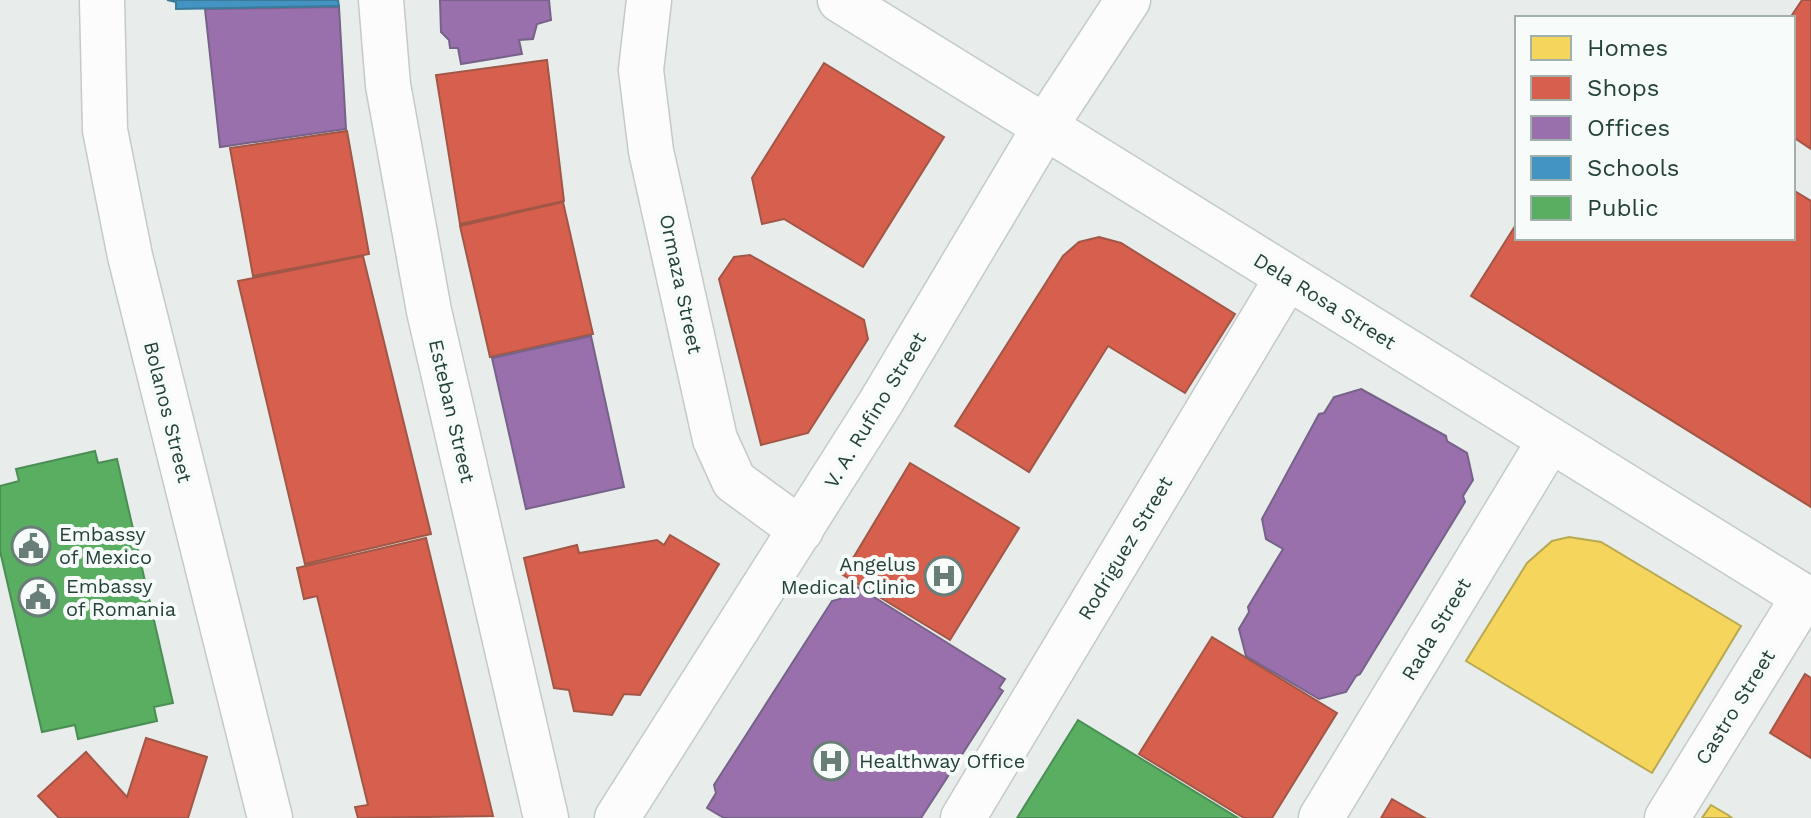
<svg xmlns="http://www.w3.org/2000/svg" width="1811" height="818" font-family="'Work Sans',sans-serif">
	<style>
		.homes { fill: #f6d55c; stroke: #b7a952; stroke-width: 2 }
		.shops { fill: #d6604d; stroke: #a15747; stroke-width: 2 }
		.offices { fill: #9970ab; stroke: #766289; stroke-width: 2 }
		.schools { fill: #4393c3; stroke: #3a7b9a; stroke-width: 2 }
		.public { fill: #5aae61; stroke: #4a8e55; stroke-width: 2 }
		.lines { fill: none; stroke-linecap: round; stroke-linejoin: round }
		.street-casing { stroke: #c5cac8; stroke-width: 47 }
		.secondary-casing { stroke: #c3cbc8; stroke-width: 47 }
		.street { stroke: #fcfcfc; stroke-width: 44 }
		.secondary { stroke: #fcfcfc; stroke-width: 44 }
		.labels { text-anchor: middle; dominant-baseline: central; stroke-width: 8; stroke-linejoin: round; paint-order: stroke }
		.street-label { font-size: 20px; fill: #24423a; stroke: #f7fbf9 }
		.poi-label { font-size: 20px; fill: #24423a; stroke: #f7fbf9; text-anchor: start }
	</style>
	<rect width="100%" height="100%" fill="#e8edeb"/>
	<!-- homes -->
	<path class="homes" d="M 1569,537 L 1601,542 L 1741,626 L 1652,773 L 1466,661 L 1527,563 L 1552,541 Z
		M 1711,805 L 1728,815 L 1732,818 L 1702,818 Z"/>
	<!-- shops -->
	<path class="shops" d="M 1802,0 L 1811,0 L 1811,149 L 1793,137 L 1793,18 L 1790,18 Z
		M 547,60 L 564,201 L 460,224 L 436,75 Z
		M 824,63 L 944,137 L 863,267 L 784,219 L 762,224 L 752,178 Z
		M 347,131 L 369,254 L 253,276 L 230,148 Z
		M 1793,190 L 1811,201 L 1811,507 L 1471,296 L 1517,223 L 1517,238 L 1793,238 Z
		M 563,202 L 593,334 L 490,357 L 460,226 Z
		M 1099,237 L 1121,243 L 1235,314 L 1185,393 L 1108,346 L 1029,472 L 955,426 L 1063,256 L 1079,242 Z
		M 750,255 L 864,320 L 868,339 L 808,433 L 761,445 L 719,279 L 734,257 Z
		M 363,256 L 431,534 L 305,564 L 238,281 Z
		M 910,463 L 1019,528 L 950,640 L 843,575 Z
		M 670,535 L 719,564 L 640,695 L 624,694 L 612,715 L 574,711 L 569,690 L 554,688 L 524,558 L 577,545 L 579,553 L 657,540 L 664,545 Z
		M 426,538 L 493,816 L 358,818 L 355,807 L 368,805 L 317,596 L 304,599 L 297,568 Z
		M 1212,637 L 1337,713 L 1272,818 L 1244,818 L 1139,754 Z
		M 1805,674 L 1811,678 L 1811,758 L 1770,733 Z
		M 146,738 L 207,757 L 188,818 L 59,818 L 38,796 L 86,752 L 127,797 Z
		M 1392,799 L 1425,818 L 1381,818 Z"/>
	<!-- offices -->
	<path class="offices" d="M 440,0 L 549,0 L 551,20 L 537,24 L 533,39 L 519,40 L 522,54 L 461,64 L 458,48 L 450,48 L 449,40 L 441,32 Z
		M 339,7 L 346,129 L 220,147 L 205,9 Z
		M 591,336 L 624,487 L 526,509 L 492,358 Z
		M 1361,389 L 1446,436 L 1447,441 L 1467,453 L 1473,480 L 1463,496 L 1465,502 L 1360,674 L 1356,676 L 1346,692 L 1319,699 L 1246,656 L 1239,629 L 1249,612 L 1248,607 L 1283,549 L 1266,539 L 1262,519 L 1319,414 L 1324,413 L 1334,397 Z
		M 850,582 L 1005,679 L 999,688 L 1003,691 L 921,818 L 724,818 L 707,808 L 716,793 L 714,785 L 832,601 L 840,599 Z"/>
	<!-- schools -->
	<path class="schools" d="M 167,0 L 338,0 L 339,6 L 176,9 L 176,2 Z"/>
	<!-- public -->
	<path class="public" d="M 95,451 L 98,463 L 117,459 L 173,703 L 154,707 L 157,721 L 78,739 L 75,725 L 42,732 L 0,551 L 0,486 L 19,481 L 16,469 Z
		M 1078,720 L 1238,818 L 1017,818 Z"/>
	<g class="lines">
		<defs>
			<path id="street" d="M 102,0 L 105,130 L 130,256 L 270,818
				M 381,0 L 388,85 L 429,311 L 546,818
				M 649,0 L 641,70 L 651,151 L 715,439 L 734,481 L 801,530
				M 963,818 L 1287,278
				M 1667,818 L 1804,596"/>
			<path id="secondary" d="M 840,0 L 1811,601
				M 617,818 L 881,402 L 1046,125 L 1128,0
				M 1321,818 L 1550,440"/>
		</defs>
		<!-- street casing -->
		<use href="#street" class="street-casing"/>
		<!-- secondary casing -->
		<use href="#secondary" class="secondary-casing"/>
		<!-- street -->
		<use href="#street" class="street"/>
		<!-- secondary -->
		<use href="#secondary" class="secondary"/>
	</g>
	<!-- icons -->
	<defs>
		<symbol id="civic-ring" viewBox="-11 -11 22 22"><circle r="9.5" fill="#f7fbf9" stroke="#697e78" stroke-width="1.5"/><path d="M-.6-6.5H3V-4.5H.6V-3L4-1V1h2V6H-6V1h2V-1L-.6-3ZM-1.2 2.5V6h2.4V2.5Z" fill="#697e78"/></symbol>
		<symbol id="hospital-ring" viewBox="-11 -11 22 22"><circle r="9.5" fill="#f7fbf9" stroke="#697e78" stroke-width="1.5"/><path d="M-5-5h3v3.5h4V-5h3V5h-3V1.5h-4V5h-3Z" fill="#697e78"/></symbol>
	</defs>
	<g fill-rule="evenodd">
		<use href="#civic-ring" x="9" y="524" width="44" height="44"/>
		<use href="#hospital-ring" x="922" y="554" width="44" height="44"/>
		<use href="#civic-ring" x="16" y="575" width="44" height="44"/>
		<use href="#hospital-ring" x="809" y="739" width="44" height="44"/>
	</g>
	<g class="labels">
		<!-- street labels -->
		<g class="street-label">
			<text transform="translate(681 284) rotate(78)">Ormaza Street</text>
			<text transform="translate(1325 301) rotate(32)">Dela Rosa Street</text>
			<text transform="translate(875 410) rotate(-59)">V. A. Rufino Street</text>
			<text transform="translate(452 411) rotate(77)">Esteban Street</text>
			<text transform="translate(168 412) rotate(76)">Bolanos Street</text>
			<text transform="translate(1125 548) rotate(-59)">Rodriguez Street</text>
			<text transform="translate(1436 629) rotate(-59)">Rada Street</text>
			<text transform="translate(1735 707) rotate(-58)">Castro Street</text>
		</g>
		<!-- poi labels -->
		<g class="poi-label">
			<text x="59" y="534">Embassy<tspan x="59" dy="23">of Mexico</tspan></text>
			<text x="916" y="564" text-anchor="end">Angelus<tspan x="916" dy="23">Medical Clinic</tspan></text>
			<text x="66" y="586">Embassy<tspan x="66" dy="23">of Romania</tspan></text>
			<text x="859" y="761">Healthway Office</text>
		</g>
	</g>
	<!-- legend -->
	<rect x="1515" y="16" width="280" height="224" fill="#f7fbf9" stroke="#a3b1ad" stroke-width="2"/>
	<rect x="1531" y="36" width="40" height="24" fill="#f6d55c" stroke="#a3b1ad" stroke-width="2"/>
	<text x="1587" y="56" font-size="24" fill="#24423a">Homes</text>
	<rect x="1531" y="76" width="40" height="24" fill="#d6604d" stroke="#a3b1ad" stroke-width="2"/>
	<text x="1587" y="96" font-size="24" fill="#24423a">Shops</text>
	<rect x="1531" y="116" width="40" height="24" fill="#9970ab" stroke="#a3b1ad" stroke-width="2"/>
	<text x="1587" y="136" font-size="24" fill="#24423a">Offices</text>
	<rect x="1531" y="156" width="40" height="24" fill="#4393c3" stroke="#a3b1ad" stroke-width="2"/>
	<text x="1587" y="176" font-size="24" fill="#24423a">Schools</text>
	<rect x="1531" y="196" width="40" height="24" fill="#5aae61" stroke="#a3b1ad" stroke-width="2"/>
	<text x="1587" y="216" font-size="24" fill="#24423a">Public</text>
</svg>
